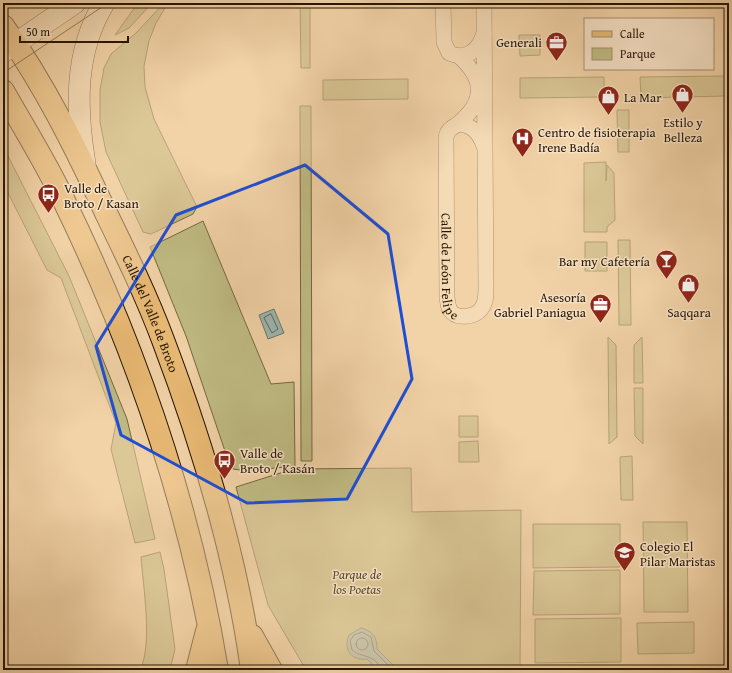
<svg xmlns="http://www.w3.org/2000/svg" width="732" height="673" font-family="'Gentium Book Plus',serif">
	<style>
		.green { fill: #c0bb83; stroke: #736842 }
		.water { fill: #9db6b0; stroke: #6d766a }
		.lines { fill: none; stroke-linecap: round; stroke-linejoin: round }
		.shore { stroke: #626658; stroke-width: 1 }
		.street-casing { stroke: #59442a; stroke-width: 16 }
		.secondary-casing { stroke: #261500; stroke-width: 22 }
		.primary-casing { stroke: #261500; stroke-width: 24 }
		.street { stroke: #f7e2c6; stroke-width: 15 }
		.secondary { stroke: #f7e2c6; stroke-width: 21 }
		.primary { stroke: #e9ba74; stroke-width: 22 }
		.tram { stroke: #261500; stroke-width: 1 }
		.marked { fill: none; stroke: #1d4ed8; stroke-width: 3; stroke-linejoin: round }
		.labels { text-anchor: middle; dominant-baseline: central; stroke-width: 3; stroke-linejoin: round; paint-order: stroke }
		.poi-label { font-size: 13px; fill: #261500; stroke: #f7e2c6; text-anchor: start }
		.street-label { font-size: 13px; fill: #261500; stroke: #f7e2c6 }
		.park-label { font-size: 13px; font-style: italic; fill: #544727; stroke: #f7e2c6 }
	</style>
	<rect width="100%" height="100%" fill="#f2d3a7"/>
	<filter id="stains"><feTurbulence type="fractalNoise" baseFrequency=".005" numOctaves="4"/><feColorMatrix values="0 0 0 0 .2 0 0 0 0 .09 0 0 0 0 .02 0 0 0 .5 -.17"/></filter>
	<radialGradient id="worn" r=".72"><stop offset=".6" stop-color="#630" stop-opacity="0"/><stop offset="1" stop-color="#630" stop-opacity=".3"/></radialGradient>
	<!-- green -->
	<path class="green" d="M 138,3 L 152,3 L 129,28 L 115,35 Z
		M 164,3 L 168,3 L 156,23 L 149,41 L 144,66 L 145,87 L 154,119 L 197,207 L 193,214 L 151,234 L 143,232 L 106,152 L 100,122 L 100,90 L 104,68 L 111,54 L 136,33 Z
		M 300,3 L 310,3 L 310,68 L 301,68 Z
		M 519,35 L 540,35 L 540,55 L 520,56 Z
		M 725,76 L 726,96 L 641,98 L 640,77 Z
		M 604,77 L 604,97 L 520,98 L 520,78 Z
		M 408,79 L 408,99 L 323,100 L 323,80 Z
		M 300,106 L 311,106 L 312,461 L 301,461 Z
		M 617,110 L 629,110 L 629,152 L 618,152 Z
		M 3,152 L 8,156 L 69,276 L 127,419 L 155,539 L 135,543 L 111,449 L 116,423 L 61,278 L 47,270 L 3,183 Z
		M 606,162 L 606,181 L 607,165 L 614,173 L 615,220 L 607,227 L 607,232 L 584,232 L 584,163 Z
		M 203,221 L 271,384 L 294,382 L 295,466 L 247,471 L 233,469 L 228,454 L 226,454 L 186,336 L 150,247 Z
		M 618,240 L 630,240 L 631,325 L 619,325 Z
		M 585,242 L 607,242 L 607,271 L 585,271 Z
		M 608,337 L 616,345 L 617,437 L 609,444 Z
		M 642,337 L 643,383 L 634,383 L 634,345 Z
		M 634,388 L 643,388 L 643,444 L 635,436 Z
		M 459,416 L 478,416 L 478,437 L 459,437 Z
		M 478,441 L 479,462 L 459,462 L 459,442 Z
		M 632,456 L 633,500 L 621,500 L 620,457 Z
		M 411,468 L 412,512 L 521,510 L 520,670 L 306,670 L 268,605 L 236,487 L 293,469 Z
		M 687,522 L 688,612 L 644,612 L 643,522 Z
		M 533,524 L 620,524 L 620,567 L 533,568 Z
		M 160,552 L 164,569 L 175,649 L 170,670 L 140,670 C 153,644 143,586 141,557 Z
		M 620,570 L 620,614 L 533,615 L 534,571 Z
		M 621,618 L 621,662 L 535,663 L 535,619 Z
		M 694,622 L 694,653 L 638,654 L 637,623 Z
		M 587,666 L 587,670 L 529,670 L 529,667 Z"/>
	<!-- water -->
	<path class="water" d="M 274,309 L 284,333 L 268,339 L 259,315 Z
		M 361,628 C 373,631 377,637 377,649 L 398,670 L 378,670 L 367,659 C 351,661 343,649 349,635 Z"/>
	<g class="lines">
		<!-- shore -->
		<path class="shore" d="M 271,314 L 278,329 L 272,333 L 264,318 Z
			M356 644a6 6 0 1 1 12 0a6 6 0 1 1-12 0Z
			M 380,670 C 378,654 360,658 352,650 L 350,641 L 354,635 L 362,632 L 371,637 L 374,651 L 393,670"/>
		<defs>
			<g id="street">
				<path d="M 443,3 L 444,42 L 449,53 C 467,61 479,50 484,33"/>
				<path id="s1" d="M 459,56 C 484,79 486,100 459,123 C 453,128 448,128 446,137 L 447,298 C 448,302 448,307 450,310 C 456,320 475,317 481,309 C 486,303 486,295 486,288 C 485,193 485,98 484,3"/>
				<path d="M 458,124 C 472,125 479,132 484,146"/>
			</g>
			<path id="secondary" d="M 3,52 L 75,3
				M 85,164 C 76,108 74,53 104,3"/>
			<g id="primary">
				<path id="s2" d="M 3,26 C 44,84 76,148 106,213 C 126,254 147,297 163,340 C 202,443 237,561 252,670"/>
				<path d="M 3,91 C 24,128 47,164 65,203 C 137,351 190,507 217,670"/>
				<path d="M 252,636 L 271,670"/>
				<path d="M 197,670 L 207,631"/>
			</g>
		</defs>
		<!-- street casing -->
		<use href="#street" class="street-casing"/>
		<!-- secondary casing -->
		<use href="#secondary" class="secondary-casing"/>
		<!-- primary casing -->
		<use href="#primary" class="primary-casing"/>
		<!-- street -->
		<use href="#street" class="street"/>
		<!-- secondary -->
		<use href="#secondary" class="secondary"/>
		<!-- primary -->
		<use href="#primary" class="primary"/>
		<!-- tram -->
		<path class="tram" d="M 3,73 L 108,3"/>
	</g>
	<!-- marked area -->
	<path d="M0 0H732V673H0ZM 305,165 L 388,234 L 412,379 L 347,499 L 247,503 L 121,435 L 96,346 L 176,215 Z" fill="#f2d3a7" fill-opacity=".55" fill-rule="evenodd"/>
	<path class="marked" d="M 305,165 L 388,234 L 412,379 L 347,499 L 247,503 L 121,435 L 96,346 L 176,215 Z"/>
	<!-- icons -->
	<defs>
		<symbol id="office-pin" viewBox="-11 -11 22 30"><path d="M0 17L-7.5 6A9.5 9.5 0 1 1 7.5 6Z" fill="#8f2418" stroke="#f7e2c6"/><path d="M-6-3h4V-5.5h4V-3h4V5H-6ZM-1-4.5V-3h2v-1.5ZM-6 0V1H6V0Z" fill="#fff"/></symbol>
		<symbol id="shop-pin" viewBox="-11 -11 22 30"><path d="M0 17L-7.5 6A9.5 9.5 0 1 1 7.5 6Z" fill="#8f2418" stroke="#f7e2c6"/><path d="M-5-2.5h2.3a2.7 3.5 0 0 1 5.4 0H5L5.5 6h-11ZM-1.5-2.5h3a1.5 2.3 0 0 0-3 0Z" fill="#fff"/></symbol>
		<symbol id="hospital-pin" viewBox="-11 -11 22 30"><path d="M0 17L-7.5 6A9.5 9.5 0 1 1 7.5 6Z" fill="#8f2418" stroke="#f7e2c6"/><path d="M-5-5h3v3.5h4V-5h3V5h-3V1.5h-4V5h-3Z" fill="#fff"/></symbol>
		<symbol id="bus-pin" viewBox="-11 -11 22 30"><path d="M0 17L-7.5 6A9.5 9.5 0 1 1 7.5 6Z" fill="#8f2418" stroke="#f7e2c6"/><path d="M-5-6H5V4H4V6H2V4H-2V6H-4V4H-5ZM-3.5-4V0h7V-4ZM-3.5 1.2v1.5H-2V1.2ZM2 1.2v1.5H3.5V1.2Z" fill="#fff"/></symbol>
		<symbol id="bar-pin" viewBox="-11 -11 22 30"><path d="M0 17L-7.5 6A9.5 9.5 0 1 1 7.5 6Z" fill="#8f2418" stroke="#f7e2c6"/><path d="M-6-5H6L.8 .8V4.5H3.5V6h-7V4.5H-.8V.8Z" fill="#fff"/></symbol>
		<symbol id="school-pin" viewBox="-11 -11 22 30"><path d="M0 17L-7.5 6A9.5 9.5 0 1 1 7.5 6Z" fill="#8f2418" stroke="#f7e2c6"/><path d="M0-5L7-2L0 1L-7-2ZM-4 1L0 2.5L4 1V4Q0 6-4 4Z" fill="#fff"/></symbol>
	</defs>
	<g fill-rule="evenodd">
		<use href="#office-pin" x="544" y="30" width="25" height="34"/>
		<use href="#shop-pin" x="670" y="82" width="25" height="34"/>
		<use href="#shop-pin" x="596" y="84" width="25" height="34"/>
		<use href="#hospital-pin" x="510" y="126" width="25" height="34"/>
		<use href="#bus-pin" x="36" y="182" width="25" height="34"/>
		<use href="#bar-pin" x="654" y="248" width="25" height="34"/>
		<use href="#shop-pin" x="676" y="272" width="25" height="34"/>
		<use href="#office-pin" x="588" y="292" width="25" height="34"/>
		<use href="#bus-pin" x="212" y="448" width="25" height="34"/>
		<use href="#school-pin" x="612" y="540" width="25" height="34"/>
	</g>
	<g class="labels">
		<!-- poi labels -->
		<g class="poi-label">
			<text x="542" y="42" text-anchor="end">Generali</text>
			<text x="624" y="97">La Mar</text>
			<text x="683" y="122" text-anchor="middle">Estilo y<tspan x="683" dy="15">Belleza</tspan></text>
			<text x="538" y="132">Centro de fisioterapia<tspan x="538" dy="15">Irene Badía</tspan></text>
			<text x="64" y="188">Valle de<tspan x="64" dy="15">Broto / Kasan</tspan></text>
			<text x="650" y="261" text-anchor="end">Bar my Cafetería</text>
			<text x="586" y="297" text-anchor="end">Asesoría<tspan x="586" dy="15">Gabriel Paniagua</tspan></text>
			<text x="689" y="312" text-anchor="middle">Saqqara</text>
			<text x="240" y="453">Valle de<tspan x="240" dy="15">Broto / Kasán</tspan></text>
			<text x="640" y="546">Colegio El<tspan x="640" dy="15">Pilar Maristas</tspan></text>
		</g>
		<!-- street labels -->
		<g class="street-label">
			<text stroke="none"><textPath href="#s1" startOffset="229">Calle de León Felipe</textPath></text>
			<text stroke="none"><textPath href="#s2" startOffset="324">Calle del Valle de Broto</textPath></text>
		</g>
		<!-- park labels -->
		<g class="park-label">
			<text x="357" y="574">Parque de<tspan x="357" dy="15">los Poetas</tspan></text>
		</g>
	</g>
	<!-- margin -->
	<rect width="732" height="673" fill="none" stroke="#f2d3a7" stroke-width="16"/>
	<rect x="4" y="4" width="724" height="665" fill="none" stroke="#261500" stroke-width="2"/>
	<rect x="8" y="8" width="716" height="657" fill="none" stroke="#261500"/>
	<!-- legend -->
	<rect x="584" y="18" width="130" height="52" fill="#f7e2c6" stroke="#a39077"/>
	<rect x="592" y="31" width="20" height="6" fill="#e9ba74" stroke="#a39077"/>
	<text x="620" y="38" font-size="12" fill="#261500">Calle</text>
	<rect x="592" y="48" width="20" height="12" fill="#c0bb83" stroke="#a39077"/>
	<text x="620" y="58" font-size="12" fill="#261500">Parque</text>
	<!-- scale -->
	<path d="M20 36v6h108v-6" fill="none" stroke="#261500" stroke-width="2"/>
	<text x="26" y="36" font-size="12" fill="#261500" stroke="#f7e2c6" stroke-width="3" paint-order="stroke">50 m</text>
	<rect width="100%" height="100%" filter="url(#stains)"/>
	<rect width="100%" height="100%" fill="url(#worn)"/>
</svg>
